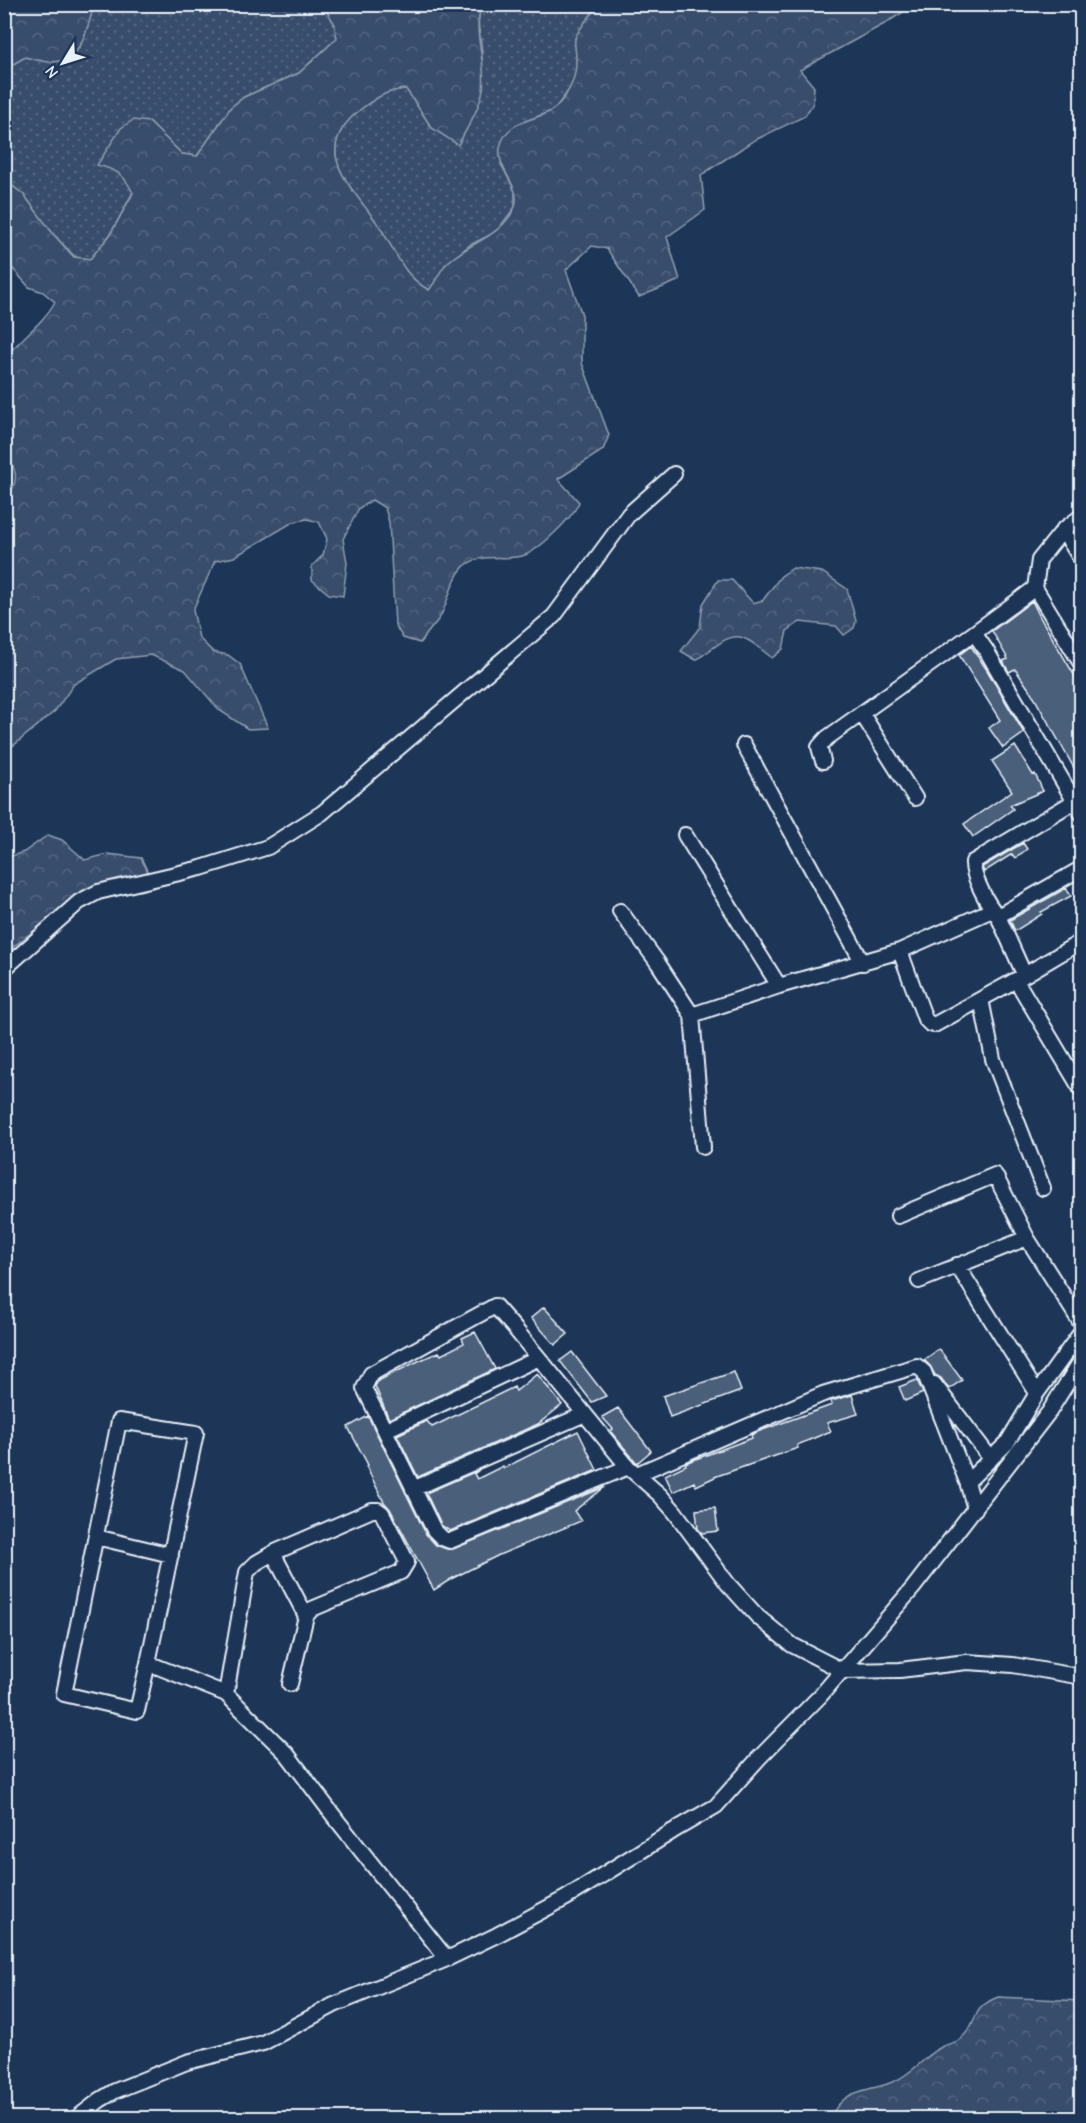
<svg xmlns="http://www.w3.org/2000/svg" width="1086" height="2123" font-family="'Comic Neue',sans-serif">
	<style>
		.grass { fill: url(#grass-dots); stroke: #909fb2; stroke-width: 1.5 }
		.forest { fill: url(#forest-crowns); stroke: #909fb2; stroke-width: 1.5 }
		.building { fill: #495e7a; stroke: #e8f1f8; stroke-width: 1.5 }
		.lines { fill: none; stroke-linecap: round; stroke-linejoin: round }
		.minor-casing { stroke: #e8f1f8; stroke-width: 18 }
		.minor { stroke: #1d3557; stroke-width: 14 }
	</style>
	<defs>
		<pattern id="grass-dots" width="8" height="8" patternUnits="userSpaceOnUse" patternTransform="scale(1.5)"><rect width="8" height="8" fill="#374d6c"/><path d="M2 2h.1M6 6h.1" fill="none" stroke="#546782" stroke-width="1.8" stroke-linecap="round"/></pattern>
		<pattern id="forest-crowns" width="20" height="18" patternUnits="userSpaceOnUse" patternTransform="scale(1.5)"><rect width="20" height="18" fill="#374d6c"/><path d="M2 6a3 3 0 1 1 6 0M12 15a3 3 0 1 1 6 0" fill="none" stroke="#546782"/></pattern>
	</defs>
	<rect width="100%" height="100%" fill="#1d3557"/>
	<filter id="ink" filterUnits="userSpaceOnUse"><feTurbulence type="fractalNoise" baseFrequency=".0167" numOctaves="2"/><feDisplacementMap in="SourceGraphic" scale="12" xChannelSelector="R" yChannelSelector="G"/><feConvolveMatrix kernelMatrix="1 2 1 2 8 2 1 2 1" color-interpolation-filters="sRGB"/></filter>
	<g filter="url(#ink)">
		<!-- grass -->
		<path class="grass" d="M 94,5 L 323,5 L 334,23 L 337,38 L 299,73 L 244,97 L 231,107 L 197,156 L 182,154 L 149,122 L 113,169 L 126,179 L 133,192 L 110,235 L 90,259 L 75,257 L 54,235 L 24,195 L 5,180 L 4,69 L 25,57 C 79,68 80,53 94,5 Z
			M 482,5 L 598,5 L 575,38 L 577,71 L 572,86 L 554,110 L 518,124 L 506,134 L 501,164 L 515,191 L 515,207 L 496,232 L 470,245 L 445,265 L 439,278 L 429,290 C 402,276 395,250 379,226 C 352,186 307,151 361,109 C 376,97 387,90 406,89 L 432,128 L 483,88 C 482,73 483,58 481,43 C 479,29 476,19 482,5 Z"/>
		<!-- forest -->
		<path class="forest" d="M 5,4 L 94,4 L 94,5 C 87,30 81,64 48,62 C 41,61 32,59 25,57 L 5,69 Z
			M 323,5 L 482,5 C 471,31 487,61 483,89 C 480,108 467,128 458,145 L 432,128 L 406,89 C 387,90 376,98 361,109 C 307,151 352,186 379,226 C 395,249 402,276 429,290 C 436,282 440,270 447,263 C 468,243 501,237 514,209 C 524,188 496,170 500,148 C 506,116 542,122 556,107 C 570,92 577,77 576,57 C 576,52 574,44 575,39 C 577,30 593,13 598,5 L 914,5 L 886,23 L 800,70 L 814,87 L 813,103 L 805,116 L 753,141 L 701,175 L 705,210 L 667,237 L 680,280 L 639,297 L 607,249 L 592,246 L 566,270 L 582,315 L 582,363 L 609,435 L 603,450 L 558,479 L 579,502 C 574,516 538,552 522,556 C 503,561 476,551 461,570 C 451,581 448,604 440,617 C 434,626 426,634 420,643 L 403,638 L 395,625 L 389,522 L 385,508 L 372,500 L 359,508 L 343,539 L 347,563 L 343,596 L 329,594 L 312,580 L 312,566 L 323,555 L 327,539 L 319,522 L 307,519 L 293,522 L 234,557 L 215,561 L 193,610 L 199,638 L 213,652 L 228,655 L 240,664 L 268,728 L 248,729 L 219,710 L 185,670 L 151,655 L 116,659 L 74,684 L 55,711 L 14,745 L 5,749 L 4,502 C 21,481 17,471 5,449 L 5,358 C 20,338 42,325 55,302 L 43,292 L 29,287 L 5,260 L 5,180 L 24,195 L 54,235 L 74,257 L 90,259 L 110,235 L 133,193 C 124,174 117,170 97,165 L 121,128 L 133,120 L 149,122 L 182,154 L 197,156 L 231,107 L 244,97 L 299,73 L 337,38 L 334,23 Z
			M 793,568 L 822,572 L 847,589 L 856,621 L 854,628 L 844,635 L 836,626 L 800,622 L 787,631 L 783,649 L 772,658 C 733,625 734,634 696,660 L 681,651 L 700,627 L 703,604 L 718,580 L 732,580 L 753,603 L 763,600 L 781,576 Z
			M 48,835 L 62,840 L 85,860 L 108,854 L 141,858 L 148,872 L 88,889 L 5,953 L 5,858 L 24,852 Z
			M 998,1997 L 1081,2001 L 1081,2118 L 830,2118 C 845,2086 868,2093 895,2081 C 913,2073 926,2055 943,2046 C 949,2043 956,2043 960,2039 C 980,2023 968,2009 998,1997 Z"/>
		<!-- building -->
		<path class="building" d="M 1032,601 L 1041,619 L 1082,688 L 1082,696 L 1077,699 L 1082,708 L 1082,782 L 1031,692 L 1015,669 L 1009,672 L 1003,661 L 1008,659 L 992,631 Z
			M 971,646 L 987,670 L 1024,733 L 1003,748 L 989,728 L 1000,720 L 959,655 Z
			M 1015,746 L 1033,775 L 1035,774 L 1043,791 L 1010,805 L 1013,809 L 973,837 L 964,824 L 1012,791 L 992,761 Z
			M 1023,843 L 1027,849 L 1015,858 L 1012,854 L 984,872 L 982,867 Z
			M 1066,888 L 1071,896 L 1041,912 L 1042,914 L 1015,931 L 1010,920 Z
			M 544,1307 L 568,1334 L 555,1345 L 531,1318 Z
			M 475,1332 L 495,1369 L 389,1419 L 375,1386 L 378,1381 L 414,1363 L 439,1352 L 441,1355 L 464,1343 L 462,1338 Z
			M 939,1349 L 962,1380 L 949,1389 L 941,1378 L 935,1375 L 930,1366 L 924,1360 Z
			M 572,1352 L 599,1387 L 606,1396 L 592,1402 L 560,1361 Z
			M 734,1372 L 741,1391 L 670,1417 L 663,1396 Z
			M 537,1374 L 562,1405 L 538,1424 L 418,1477 L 397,1435 L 427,1421 L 432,1427 L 514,1387 L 516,1391 Z
			M 917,1380 L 923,1393 L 905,1401 L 899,1387 Z
			M 852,1395 L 858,1414 L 827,1423 L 831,1431 L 797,1445 L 798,1448 L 717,1476 L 696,1486 L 694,1482 L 673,1492 L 665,1475 L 686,1465 L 685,1463 L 752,1438 L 751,1435 L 757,1432 L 832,1405 L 831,1401 Z
			M 618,1408 L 651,1451 L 637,1463 L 610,1431 L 613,1429 L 602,1417 Z
			M 368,1416 L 426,1534 L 436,1545 L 447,1549 L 453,1549 L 605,1487 L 574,1511 L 581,1521 L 499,1555 L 451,1579 L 434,1590 L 390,1509 L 384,1502 L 366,1466 L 368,1465 L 348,1427 Z
			M 578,1431 L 597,1470 L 450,1531 L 441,1525 L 426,1493 L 479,1470 L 474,1474 L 477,1479 L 503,1466 L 504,1468 Z
			M 715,1508 L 718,1531 L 702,1533 L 698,1529 L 696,1510 Z"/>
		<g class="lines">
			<defs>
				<path id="minor" d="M 1063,530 L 1082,516
					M 1082,561 L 1063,530 L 1039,560 L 1035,588 L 1082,665
					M 974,633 L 1035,588
					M 862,714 L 915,798
					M 744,745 L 863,963
					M 823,761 L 819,747 L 827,738 L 974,633 L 986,650 L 1082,814
					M 685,835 L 779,986
					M 620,911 L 658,963 L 692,1015 L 779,986 L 900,951 L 992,910
					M 998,916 L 1082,868
					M 900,951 L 925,1019 L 930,1024 L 934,1025 L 1016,980 L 1082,941
					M 4,969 L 79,902 L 98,892 L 201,868 L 268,847 L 322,813 L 554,616 L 629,514 L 674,474
					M 1024,974 L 998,916 C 988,906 972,876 973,862 L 1075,801
					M 1016,980 L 1082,1091
					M 981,999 L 993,1059 L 1043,1188
					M 692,1015 L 703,1147
					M 898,1216 L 995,1175 L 1027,1238
					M 957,1265 L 1037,1393
					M 919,1281 L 1027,1238 L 1082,1325
					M 934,1384 L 991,1459
					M 386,1430 L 539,1358
					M 628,1467 L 450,1541 L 442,1538 L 434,1530 L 364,1388 L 371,1374 L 495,1306 L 516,1330 L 628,1467 L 660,1495 L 675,1512 L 728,1584 L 758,1617 L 792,1645 L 843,1671 L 900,1670 L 967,1662 L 1013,1665 L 1082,1677
					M 637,1474 L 823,1394 L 917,1366 L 924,1372 L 967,1482 L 975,1509
					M 967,1482 L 1007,1443 L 1037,1393 L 1082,1331
					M 413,1489 L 585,1414
					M 96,1537 L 171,1555
					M 273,1553 L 306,1616
					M 148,1663 L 137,1711 L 64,1694 L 119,1421 L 196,1433 L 148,1663 L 226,1694
					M 290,1684 L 306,1616 L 312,1609 L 401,1572 L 407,1562 L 382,1513 L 378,1510 L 372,1510 L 273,1553 L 256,1563 L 247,1572 L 226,1694 L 287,1754 L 336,1819 L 447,1959
					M 77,2118 L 100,2100 L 115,2091 L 187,2062 L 263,2043 L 334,2005 L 447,1959 L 497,1935 L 566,1898 L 673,1831 L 716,1806 L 759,1758 L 821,1695 L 913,1588 L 1049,1412 L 1082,1359"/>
			</defs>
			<!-- minor casing -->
			<use href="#minor" class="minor-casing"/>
			<!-- minor -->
			<use href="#minor" class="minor"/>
		</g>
	</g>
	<!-- margin -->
	<rect width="1086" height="2123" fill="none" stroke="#1d3557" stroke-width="24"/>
	<rect x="12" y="12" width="1062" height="2099" fill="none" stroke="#e8f1f8" stroke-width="2" filter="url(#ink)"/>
	<!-- north arrow -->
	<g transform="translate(63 63) rotate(232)" stroke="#1d3557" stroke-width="4.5" paint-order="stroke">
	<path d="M0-4.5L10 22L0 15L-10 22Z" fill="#e8f1f8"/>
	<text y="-9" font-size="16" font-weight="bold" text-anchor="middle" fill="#e8f1f8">N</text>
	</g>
</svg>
